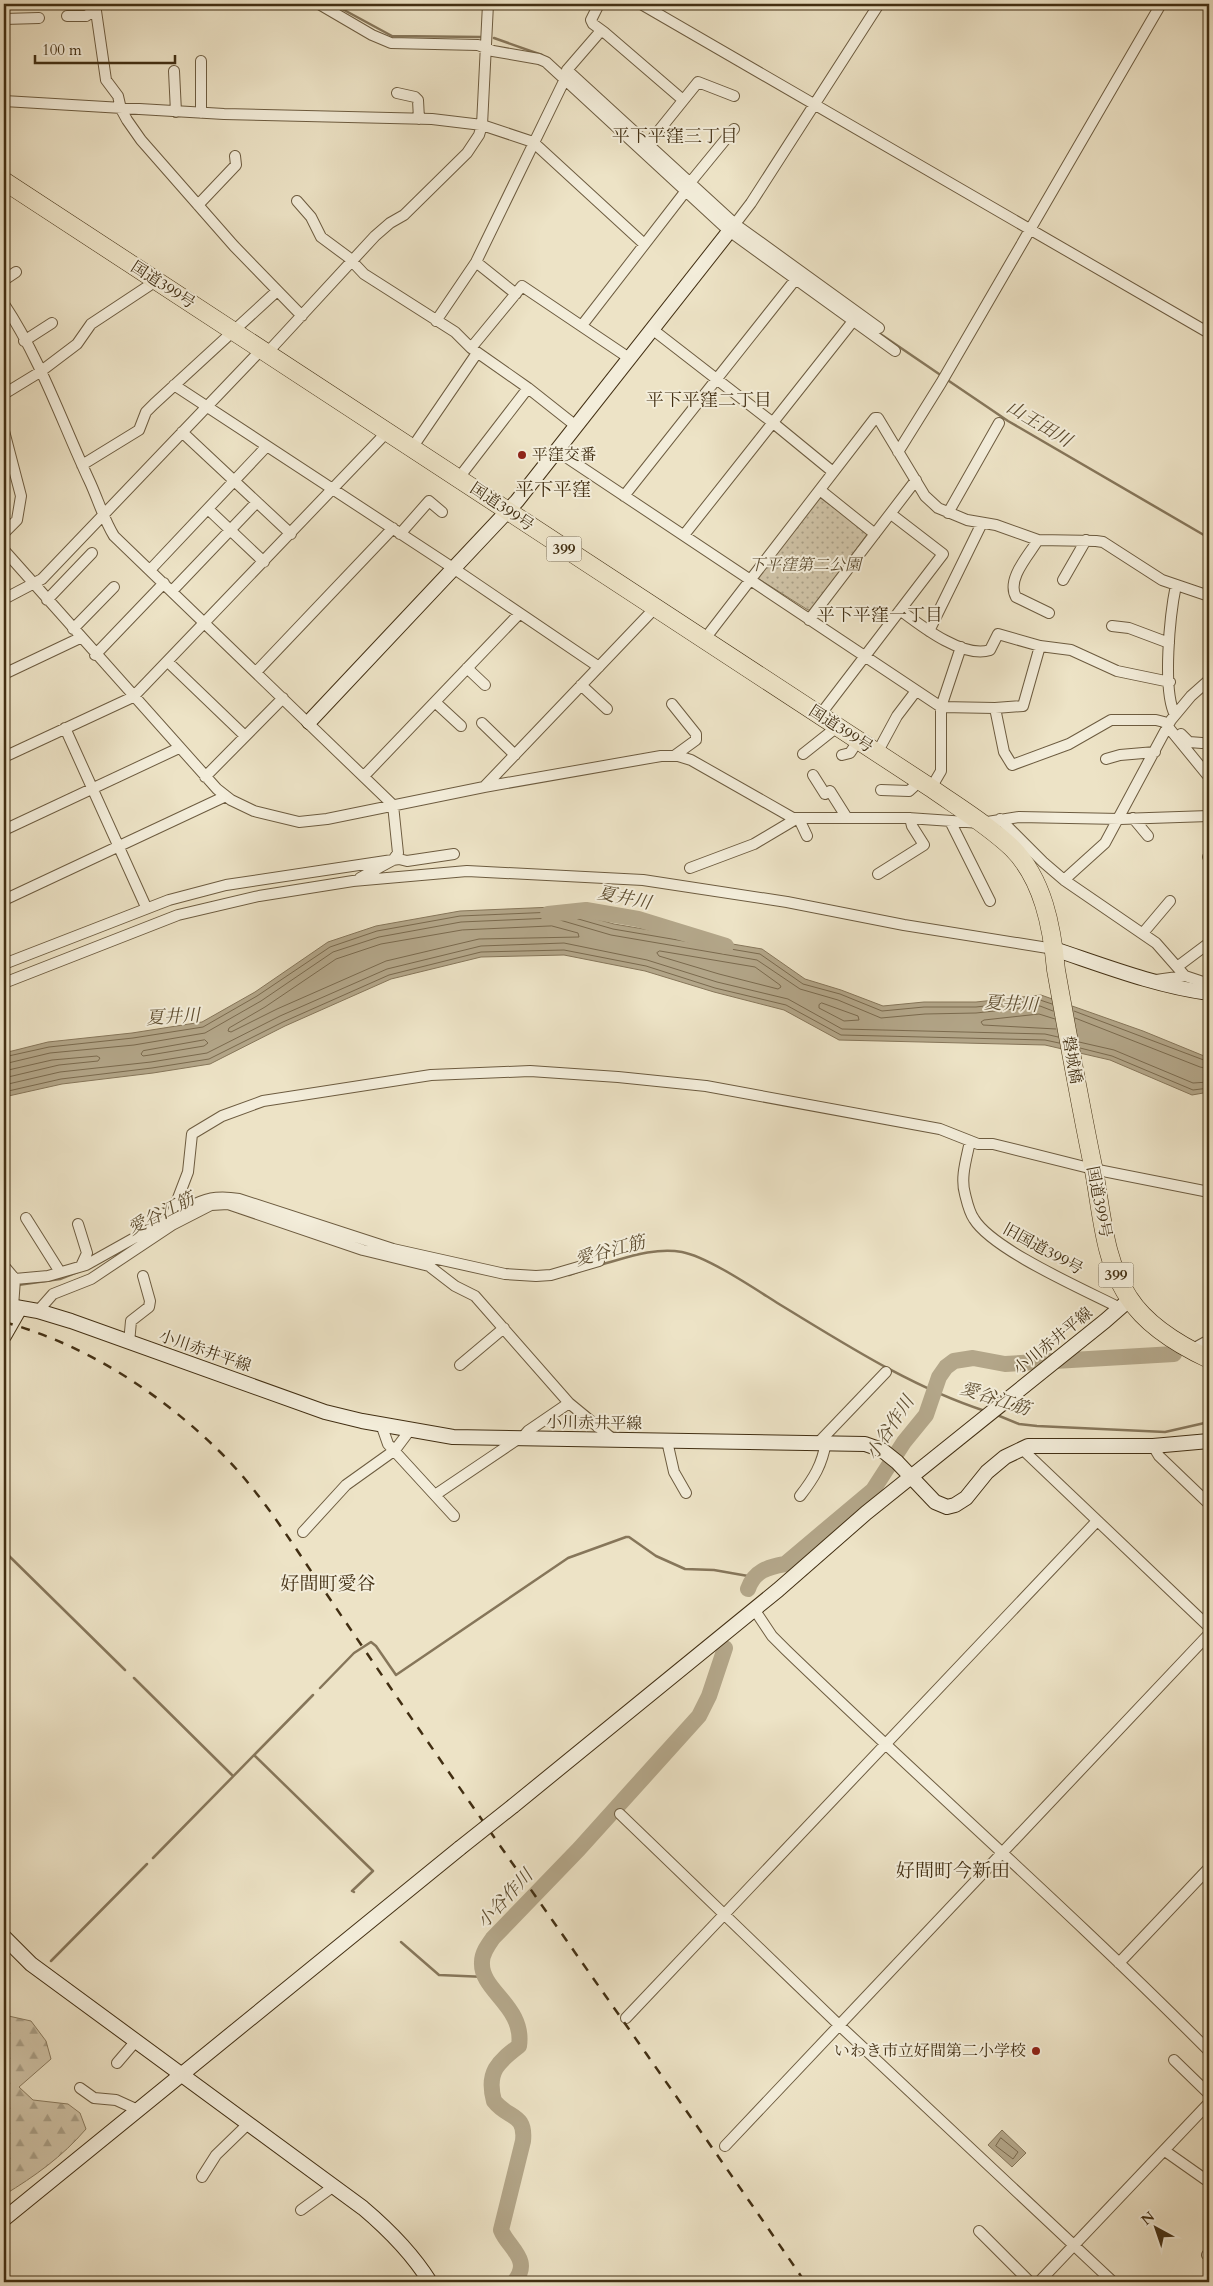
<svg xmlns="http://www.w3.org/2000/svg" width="1213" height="2286" font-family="Cardo,'Noto Serif JP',serif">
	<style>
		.forest { fill: url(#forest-firs); stroke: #897a5e }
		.park { fill: url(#park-dots); stroke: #897a5e }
		.water { fill: #b3a689; stroke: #86765a }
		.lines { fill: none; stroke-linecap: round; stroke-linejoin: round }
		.shore { stroke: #7a6a4e; stroke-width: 1 }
		.stream { stroke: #86765a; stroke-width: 2.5 }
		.river { stroke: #b3a689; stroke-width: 16 }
		.street-casing { stroke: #6d5c40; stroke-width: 12 }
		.secondary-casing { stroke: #422f13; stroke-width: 16 }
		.highway-casing { stroke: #422f13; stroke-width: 19 }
		.street { stroke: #f3edda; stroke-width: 10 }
		.secondary { stroke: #f3edda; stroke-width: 14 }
		.highway { stroke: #ede3c6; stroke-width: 18 }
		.rail { stroke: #422f13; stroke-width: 2.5; stroke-dasharray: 9 9; stroke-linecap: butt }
		.secondary-bridge-casing { stroke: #422f13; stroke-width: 16; stroke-linecap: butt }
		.secondary-bridge { stroke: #f3edda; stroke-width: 14 }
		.poi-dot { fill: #8f2418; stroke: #f3edda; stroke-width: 2 }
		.labels { text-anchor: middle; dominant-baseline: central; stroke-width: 4; stroke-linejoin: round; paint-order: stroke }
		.shield { fill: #f3edda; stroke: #77684f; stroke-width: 1 }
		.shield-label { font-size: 15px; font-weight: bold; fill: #422f13 }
		.street-label { font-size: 16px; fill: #422f13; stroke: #f3edda }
		.poi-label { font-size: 16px; fill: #422f13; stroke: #f3edda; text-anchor: start }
		.park-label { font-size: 16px; font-style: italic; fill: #5e4d31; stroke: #f3edda }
		.neighbourhood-label { font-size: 18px; fill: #422f13; stroke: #f3edda }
		.water-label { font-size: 18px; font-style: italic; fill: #5e4d30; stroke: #f3edda }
		.quarter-label { font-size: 19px; fill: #422f13; stroke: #f3edda }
	</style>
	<defs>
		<pattern id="forest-firs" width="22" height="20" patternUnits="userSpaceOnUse" patternTransform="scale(1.25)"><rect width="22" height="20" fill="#d0c4a8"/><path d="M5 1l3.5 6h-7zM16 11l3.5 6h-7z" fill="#aaa088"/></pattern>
		<pattern id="park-dots" width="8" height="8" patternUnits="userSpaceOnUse" patternTransform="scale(1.25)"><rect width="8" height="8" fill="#d0c4a8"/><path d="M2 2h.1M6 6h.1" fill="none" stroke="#aaa088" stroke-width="1.8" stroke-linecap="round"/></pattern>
	</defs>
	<rect width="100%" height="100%" fill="#ede3c6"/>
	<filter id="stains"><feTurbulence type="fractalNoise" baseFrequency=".004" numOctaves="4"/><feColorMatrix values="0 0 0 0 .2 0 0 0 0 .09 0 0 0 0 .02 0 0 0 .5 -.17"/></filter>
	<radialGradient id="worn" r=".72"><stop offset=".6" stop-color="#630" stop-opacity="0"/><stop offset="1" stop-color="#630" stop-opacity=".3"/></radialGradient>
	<!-- forest -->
	<path class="forest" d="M 4,2015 L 31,2021 L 46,2041 L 51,2059 L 19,2087 L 33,2100 L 68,2104 L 80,2113 L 86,2129 C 62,2157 35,2176 4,2195 Z"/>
	<!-- park -->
	<path class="park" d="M 819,497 L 868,533 L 811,610 L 808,610 L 759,579 L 758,575 Z"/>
	<!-- water -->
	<path class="water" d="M 554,907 L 614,924 L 762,949 L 805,979 L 841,990 L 883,1006 L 924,1002 L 976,1002 L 1041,995 L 1143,1031 L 1209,1058 L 1209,1092 L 1192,1095 L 1110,1060 L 1045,1045 L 839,1040 L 784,1010 L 714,992 L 645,971 L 564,955 L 481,957 L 391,979 L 285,1026 L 210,1064 L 153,1073 L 62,1084 L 4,1097 L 4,1053 L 48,1042 L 132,1033 L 202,1022 L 255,992 L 328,942 L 376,926 L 460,911 Z
		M 1002,2130 L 1026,2153 L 1012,2167 L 988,2145 Z"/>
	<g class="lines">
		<!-- shore -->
		<path class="shore" d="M 552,926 L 578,933 L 579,937 L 479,939 L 386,961 L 277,1009 L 231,1032 L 228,1031 L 229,1028 L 265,1007 L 336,959 L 381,944 L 462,930 Z
			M 660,951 L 755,967 L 780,985 L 781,987 L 778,989 L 719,974 L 659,956 L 657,953 Z
			M 822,1003 L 858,1016 L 859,1020 L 844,1021 L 819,1008 L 819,1005 Z
			M 1074,1011 L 1209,1062
			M 1075,1018 L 1200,1067 L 1209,1069
			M 1055,1019 L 1039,1014 L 984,1020 L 981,1022 L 983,1025 L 1056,1029
			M 205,1040 L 208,1043 L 204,1046 L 150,1055 L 143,1056 L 141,1054 L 143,1051 Z
			M 1079,1042 L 1114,1050 L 1193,1083 L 1209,1082
			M 1080,1048 L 1112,1056 L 1193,1090 L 1209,1088
			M 4,1057 L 49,1047 L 133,1038 L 203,1027 L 257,996 L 330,947 L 377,931 L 460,916 L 554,912 L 613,929 L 760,954 L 803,984 L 840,994 L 882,1011 L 924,1007 L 976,1007 L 1040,1000 L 1052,1004
			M 4,1064 L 50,1053 L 134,1045 L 205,1033 L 261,1001 L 333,952 L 379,937 L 461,922 L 553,918 L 611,935 L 757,960 L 800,989 L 838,1000 L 881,1018 L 925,1014 L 976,1013 L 1040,1006 L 1053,1011
			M 4,1071 L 52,1060 L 97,1056 L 100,1058 L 98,1061 L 59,1065 L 4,1078
			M 4,1085 L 60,1072 L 151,1062 L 207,1053 L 280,1016 L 387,969 L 481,946 L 564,943 L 647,960 L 717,982 L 788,999 L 842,1029 L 1045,1034 L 1058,1037
			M 4,1092 L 61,1079 L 152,1068 L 209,1059 L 283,1022 L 389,975 L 481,952 L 564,950 L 646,966 L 715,988 L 786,1005 L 841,1035 L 1045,1040 L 1059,1043
			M 1001,2138 L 1018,2152 L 1013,2159 L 996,2146 Z"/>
		<!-- stream -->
		<path class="stream" d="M 333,4 L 392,36 L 481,37
			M 494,38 L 542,55
			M 876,331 L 942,376
			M 946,379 L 1008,421 L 1209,538
			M 600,1265 C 626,1258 654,1247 682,1252 C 708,1257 755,1289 779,1304 C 845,1344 911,1387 985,1411
			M 569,1275 L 580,1271
			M 18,1285 L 60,1279 L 80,1271
			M 4,1286 L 12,1286
			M 997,1415 L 1019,1424 L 1037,1426 L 1165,1432 L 1209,1422
			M 4,1551 L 125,1670
			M 134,1678 L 233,1776
			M 320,1688 L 354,1653 L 371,1642 L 376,1646 L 396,1675 L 568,1558 L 626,1537 L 629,1537 L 656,1556 L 685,1569 L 714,1570 L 748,1576 L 751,1580
			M 254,1755 L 373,1871 L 352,1891 L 354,1892
			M 153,1858 L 313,1695
			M 401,1942 L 439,1975 L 486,1977
			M 51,1961 L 147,1864"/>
		<!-- river -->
		<path class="river" d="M 548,914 L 586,910 L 638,919 L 726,946
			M 748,1589 C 754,1571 768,1567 785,1564 L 873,1490 L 904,1442 L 926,1415 L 939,1377 L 946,1367 L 954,1361 L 973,1358 L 1005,1364 L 1174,1354
			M 514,2282 C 533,2260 508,2248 501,2230 L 523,2141 C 526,2113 508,2119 494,2101 C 486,2072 498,2062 519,2046 C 525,2006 480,1991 482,1962 C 482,1953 488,1945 493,1938 L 579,1849 L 699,1716 L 709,1696 L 725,1648"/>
		<defs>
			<path id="street" d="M 95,4 L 106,80 L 118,96 L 121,109 L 127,120 L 141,140 L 234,246 L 302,316
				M 319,4 L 372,35 L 391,43 L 478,45 L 493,51 L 539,59 L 546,62 L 729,231 L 895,351
				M 599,4 L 591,20 L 593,24 L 604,32
				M 641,4 L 1209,333
				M 67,16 L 86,16 L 95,10
				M 4,19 L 39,18
				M 201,61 L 201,113
				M 567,70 L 735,224 L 879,328
				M 174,71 L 176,112
				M 397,93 L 415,97 L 418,100 L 419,119
				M 4,101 L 224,114 L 432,119 L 482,125 L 533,142 L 643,243
				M 644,149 L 698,82 L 734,96
				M 689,184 L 734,129
				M 297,201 L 311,217 L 321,237 L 348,257 L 364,274 L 455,332 L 471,348 L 528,388 L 576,426
				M 198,205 L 236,165 L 235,156
				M 735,224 L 751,203 L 879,4
				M 476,262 L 516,294
				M 4,280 L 16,272
				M 4,304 C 40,358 62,422 89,480 C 98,499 103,518 114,536 L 393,805 L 398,853 L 393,860 L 360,878
				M 436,321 L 476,262 L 564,81 L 567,70 L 599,33 L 604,32 L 683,100
				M 583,324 L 685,192
				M 652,329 L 772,422 L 833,472
				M 24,341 L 52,323
				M 471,348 L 522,286 L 629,358
				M 267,353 L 375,236 L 390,223 L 404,215 L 467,153 L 479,135 L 482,125 L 488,4
				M 174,385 L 453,568 L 599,667
				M 4,394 L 40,372 L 77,344 L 91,324 L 156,281
				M 4,431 L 21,496 L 17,520 L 4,533
				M 182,432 L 291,534
				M 412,448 L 477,353
				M 557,451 L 941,707 L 995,708 L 1023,706 L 1040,646
				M 898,452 L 941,383 L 1161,4
				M 82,465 L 139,430 L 146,412 L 154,404 L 277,291
				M 458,479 L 528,388
				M 820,490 L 875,534
				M 624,496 L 799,275
				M 208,509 L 264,562
				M 948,513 L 999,423
				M 400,534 L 429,501 L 442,512
				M 684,535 L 857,316
				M 1038,540 C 1029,555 1006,579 1016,597 L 1049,613
				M 4,550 L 217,789 L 231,800 L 254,811 L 299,822 L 327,819 L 484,787 L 661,756 L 678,756 L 691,760 L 793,818 L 908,818 L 981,823 L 1019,817 L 1120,819 L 1209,816
				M 150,570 L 267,446
				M 1063,580 L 1086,540
				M 172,591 L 257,502
				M 4,599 L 42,579 L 261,350
				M 47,600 L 92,553
				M 900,610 C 920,625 963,659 990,650 L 998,634 L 1040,646 L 1071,650 L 1117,671 L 1170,682
				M 809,620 L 916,480
				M 1112,626 L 1129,628 L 1169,643
				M 73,629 L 114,587
				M 929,631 L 982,523
				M 704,640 L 875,418 L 878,418 L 925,496 L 938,508 L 967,520 L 996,525 L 1038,540 L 1096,541 L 1103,542 L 1162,580 L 1209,596
				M 95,655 L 164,583
				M 168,662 L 245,736
				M 467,668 L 485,685
				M 256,672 L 393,528
				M 4,674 L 80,638
				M 581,685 L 607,709
				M 435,702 L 461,726
				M 672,704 L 696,734 L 696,740 L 674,756
				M 995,708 L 1004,752 L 1012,765 L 1069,744 L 1111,720 L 1156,720 L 1164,722 L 1209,777
				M 820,715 L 943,554 L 891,514
				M 1175,715 C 1162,690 1170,614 1176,585
				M 482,723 L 515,755
				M 65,728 L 146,907
				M 1181,734 L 1189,742 L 1202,743
				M 877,753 L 897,716 L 916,691
				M 803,754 L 837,727
				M 842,755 L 850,753 L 858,741
				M 4,757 L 133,697 L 387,432
				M 1106,759 L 1120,755 L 1155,752
				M 813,775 L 825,794 L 830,791 L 847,818
				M 364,776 L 519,614
				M 205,777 L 283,698
				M 484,787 L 655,608
				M 931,788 L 941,771 L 941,707 L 961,647
				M 881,790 L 909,791 L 920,781
				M 1133,818 L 1148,836
				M 799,819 L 807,836
				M 1000,819 L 1043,862 L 1064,880 L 1156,943 L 1185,976 L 1156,980
				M 950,821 L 990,901
				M 4,830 L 179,748
				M 1208,857 L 1209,858
				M 690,868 L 754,844 L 796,819
				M 878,874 L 924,845 L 912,826 L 910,818
				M 1064,880 L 1105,843 L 1171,720 L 1191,696 L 1209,680
				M 4,900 L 226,796
				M 1143,933 L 1170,901
				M 4,964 L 169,900 L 226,885 L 399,859 L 407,861 L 454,854
				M 1177,967 L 1209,943
				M 1185,976 L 1209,984
				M 4,983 L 178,915 L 259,896 L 353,881 L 467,871 L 643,880 L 787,902 L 904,925 L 1054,949
				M 970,1141 C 967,1157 960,1177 965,1194 C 967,1202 969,1212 974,1219 C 993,1250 1085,1290 1120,1308
				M 26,1218 L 60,1272
				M 170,1219 L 188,1172 L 192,1134 L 222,1116 L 263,1101 L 431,1075 L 530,1071 L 618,1077 L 706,1086 L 940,1129 L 978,1144 L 993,1144 L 1093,1169 L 1209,1192
				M 78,1224 L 87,1253 L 81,1266
				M 4,1266 L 15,1279 L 13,1307
				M 15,1279 L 48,1276 L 86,1265 L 195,1204 C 210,1197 222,1196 239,1199 L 393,1249 L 505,1274 L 536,1276 L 551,1275 L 599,1261
				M 38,1311 L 53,1294 L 91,1279 L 172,1225 L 211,1205 L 228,1204 L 363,1250 L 429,1266 L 455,1286 L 475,1296 L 569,1403 L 614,1440
				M 129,1343 L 131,1321 L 149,1307 L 150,1301 L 143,1276
				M 1191,1350 L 1209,1340
				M 460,1365 L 504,1328
				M 381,1424 L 388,1444 L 454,1516
				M 521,1439 L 528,1431 L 569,1403
				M 667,1441 L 674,1472 L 686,1493
				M 819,1442 L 886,1372
				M 1153,1446 L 1159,1456 L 1209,1504
				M 1021,1448 L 1209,1627
				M 435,1495 L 518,1439
				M 800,1496 C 814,1478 822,1465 826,1442
				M 303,1532 L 346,1485 L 395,1450 L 410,1430
				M 754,1609 L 772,1636 L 786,1650 C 926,1785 1072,1913 1209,2051
				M 620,1814 L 839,2025 L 1113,2282
				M 1119,1963 L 1209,1868
				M 626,2018 L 1097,1521
				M 1174,2060 L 1209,2094
				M 117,2063 L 135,2042
				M 80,2088 L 94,2098 L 116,2100 L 138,2110
				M 725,2146 L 1209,1634
				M 1165,2151 L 1209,2182
				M 202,2177 L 216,2155 L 249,2123
				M 301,2210 L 334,2186
				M 979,2231 L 1030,2282
				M 1207,2255 L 1209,2252
				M 1039,2282 L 1209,2103"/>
			<path id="secondary" d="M 309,722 L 517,501 L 735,224
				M 1054,949 C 1105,966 1156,986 1209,993
				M 4,1305 L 38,1311 L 71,1321 L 325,1412 L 362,1421 L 453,1437 L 865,1444 L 882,1450 L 897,1462 L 935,1502 L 947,1507 L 955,1505 L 966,1498 L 987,1472 L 1005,1457 L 1028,1446 L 1153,1446 L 1209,1441
				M 4,1336 L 20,1308
				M 513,1806 L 778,1590 L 866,1513 L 1105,1321 L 1129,1300
				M 4,1937 L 31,1964 L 363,2208 C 389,2230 412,2253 430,2282
				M 4,2219 L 460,1848"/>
			<path id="highway" d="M 4,181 L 931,788 C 958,807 988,825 1012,848 C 1043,879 1052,927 1056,970 C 1068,1037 1080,1104 1094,1171 C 1102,1214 1104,1261 1129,1298 C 1147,1326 1179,1345 1209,1359"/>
		</defs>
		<!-- street casing -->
		<use href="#street" class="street-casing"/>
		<!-- secondary casing -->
		<use href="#secondary" class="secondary-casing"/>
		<!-- highway casing -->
		<use href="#highway" class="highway-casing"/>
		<!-- street -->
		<use href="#street" class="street"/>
		<!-- secondary -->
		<use href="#secondary" class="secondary"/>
		<!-- highway -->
		<use href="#highway" class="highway"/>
		<!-- rail -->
		<path class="rail" d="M 4,1322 C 84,1344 157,1391 216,1448 C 254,1484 284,1531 313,1574 C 349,1627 385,1680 421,1732 C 548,1916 679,2098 805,2282"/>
		<defs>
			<path id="secondary-bridge" d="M 460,1848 L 513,1806"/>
		</defs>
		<!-- secondary-bridge casing -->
		<use href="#secondary-bridge" class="secondary-bridge-casing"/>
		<!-- secondary-bridge -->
		<use href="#secondary-bridge" class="secondary-bridge"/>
	</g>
	<!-- markers -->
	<g class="poi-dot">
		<circle cx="522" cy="455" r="5"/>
		<circle cx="1036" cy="2051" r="5"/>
	</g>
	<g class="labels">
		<!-- shield labels -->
		<g class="shield">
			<rect x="546.5" y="536.5" width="35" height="25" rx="4"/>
			<rect x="1098.5" y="1262.5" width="35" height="25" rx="4"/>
		</g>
		<g class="shield-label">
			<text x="564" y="549">399</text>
			<text x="1116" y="1275">399</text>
		</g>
		<!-- street labels -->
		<g class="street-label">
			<text transform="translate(163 285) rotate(33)">国道399号</text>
			<text transform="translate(502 507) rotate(34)">国道399号</text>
			<text transform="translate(841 729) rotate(33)">国道399号</text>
			<text transform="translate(1072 1060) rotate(80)">磐城橋</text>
			<text transform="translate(1099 1202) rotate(79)">国道399号</text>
			<text transform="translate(1043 1249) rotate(29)">旧国道399号</text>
			<text transform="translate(1053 1341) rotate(-39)">小川赤井平線</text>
			<text transform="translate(205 1351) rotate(19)">小川赤井平線</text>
			<text transform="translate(594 1423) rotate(1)">小川赤井平線</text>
		</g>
		<!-- poi labels -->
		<g class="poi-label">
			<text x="532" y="455">平窪交番</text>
			<text x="1026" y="2051" text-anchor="end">いわき市立好間第二小学校</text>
		</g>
		<!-- park labels -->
		<g class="park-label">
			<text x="805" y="565">下平窪第二公園</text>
		</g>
		<!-- neighbourhood labels -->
		<g class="neighbourhood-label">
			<text x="675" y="136">平下平窪三丁目</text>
			<text x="709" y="400">平下平窪二丁目</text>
			<text x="880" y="615">平下平窪一丁目</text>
		</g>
		<!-- water labels -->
		<g class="water-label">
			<text transform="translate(1039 424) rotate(31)">山王田川</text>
			<text transform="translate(624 898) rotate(12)">夏井川</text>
			<text transform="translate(1011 1004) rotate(3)">夏井川</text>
			<text transform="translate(173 1017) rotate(-3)">夏井川</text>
			<text transform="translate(161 1214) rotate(-27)">愛谷江筋</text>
			<text transform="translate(610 1251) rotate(-15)">愛谷江筋</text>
			<text transform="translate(995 1399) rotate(18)">愛谷江筋</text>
			<text transform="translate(890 1428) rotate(-57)">小谷作川</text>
			<text transform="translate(505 1899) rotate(-47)">小谷作川</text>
		</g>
		<!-- quarter labels -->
		<g class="quarter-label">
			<text x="553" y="490">平下平窪</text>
			<text x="328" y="1584">好間町愛谷</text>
			<text x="953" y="1871">好間町今新田</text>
		</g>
	</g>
	<!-- margin -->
	<rect width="1213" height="2286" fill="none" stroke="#ede3c6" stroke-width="20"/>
	<rect x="5" y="5" width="1203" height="2276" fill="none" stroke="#422f13" stroke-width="2.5"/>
	<rect x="10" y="10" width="1193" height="2266" fill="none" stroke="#422f13"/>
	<!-- north arrow -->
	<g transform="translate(1156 2228) rotate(320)" stroke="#f3edda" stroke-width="4" paint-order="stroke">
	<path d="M0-4L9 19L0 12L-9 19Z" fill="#422f13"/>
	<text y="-8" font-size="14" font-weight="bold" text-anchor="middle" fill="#422f13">N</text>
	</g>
	<!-- scale -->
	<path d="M35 55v8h140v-8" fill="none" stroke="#422f13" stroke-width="2.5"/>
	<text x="42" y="55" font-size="15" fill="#422f13" stroke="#f3edda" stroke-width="4" paint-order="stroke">100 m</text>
	<rect width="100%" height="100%" filter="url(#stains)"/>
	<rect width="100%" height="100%" fill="url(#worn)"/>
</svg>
